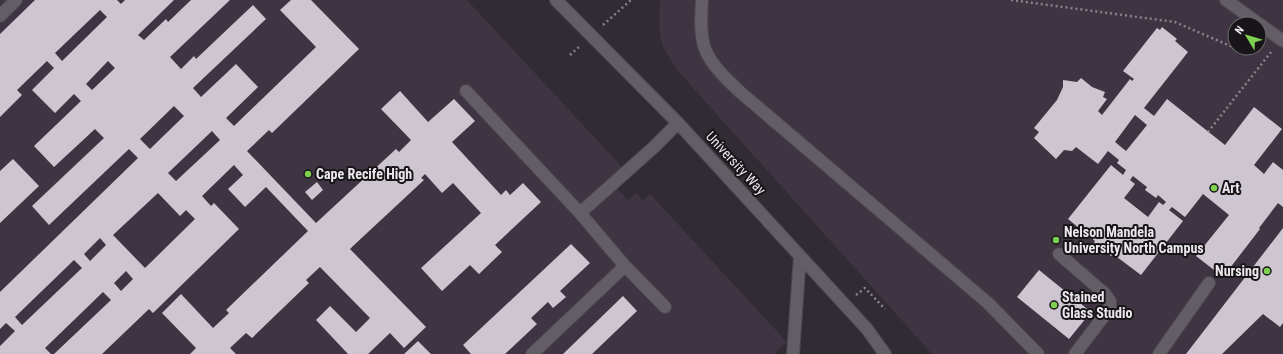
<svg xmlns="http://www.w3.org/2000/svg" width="1283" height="354" font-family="'Roboto Condensed',sans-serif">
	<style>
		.built { fill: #3f3542; fill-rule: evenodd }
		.building { fill: #cdc6d1; fill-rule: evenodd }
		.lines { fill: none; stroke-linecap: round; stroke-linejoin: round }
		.minor-casing { stroke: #4c474e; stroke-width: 14 }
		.path { stroke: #88838a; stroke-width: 2.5; stroke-dasharray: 2 3; stroke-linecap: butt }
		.minor { stroke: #635d66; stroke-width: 12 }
		.poi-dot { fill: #80d051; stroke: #181519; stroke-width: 1.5 }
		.labels { text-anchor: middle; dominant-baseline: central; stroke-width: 4; stroke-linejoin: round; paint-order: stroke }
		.street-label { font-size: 14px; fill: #ece9ee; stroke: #181519 }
		.poi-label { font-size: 14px; font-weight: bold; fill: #ece9ee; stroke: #181519; text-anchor: start }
	</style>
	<rect width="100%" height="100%" fill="#312b34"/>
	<!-- built -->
	<path class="built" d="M 0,0 L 467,0 L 623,168 L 609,181 L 628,200 L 636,193 L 643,200 L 650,194 L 787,342 L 774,354 L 0,354 Z
		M 660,0 L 1283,0 L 1283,354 L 932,354 L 677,70 L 662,45 L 659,25 ZM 1235,24 L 1259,24 L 1259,48 L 1235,48 Z"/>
	<!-- building -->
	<path class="building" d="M 35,0 L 117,0 L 121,4 L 125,0 L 174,0 L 138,35 L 144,40 L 166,19 L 168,22 L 191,0 L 230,0 L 170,57 L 181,69 L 194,56 L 196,59 L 253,5 L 266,19 L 193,88 L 201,97 L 236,64 L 258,87 L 226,118 L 234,126 L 316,47 L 280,10 L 291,0 L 311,0 L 359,49 L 272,133 L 269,130 L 247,151 L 316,223 L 396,149 L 399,152 L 411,140 L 381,109 L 400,91 L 428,122 L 454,99 L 475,121 L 452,142 L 501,195 L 506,190 L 510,195 L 523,183 L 541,202 L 495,245 L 502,252 L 479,274 L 470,265 L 442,291 L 421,268 L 481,213 L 453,183 L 442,193 L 425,174 L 421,178 L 424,180 L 353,246 L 350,249 L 426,327 L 404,348 L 390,333 L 368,354 L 348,354 L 316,320 L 330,306 L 356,332 L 370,318 L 320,267 L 306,280 L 309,283 L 252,338 L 246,333 L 230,348 L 236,354 L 190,354 L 196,348 L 162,313 L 181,294 L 213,328 L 229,313 L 226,310 L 308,231 L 266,187 L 245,207 L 228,189 L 243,175 L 234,165 L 202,196 L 211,206 L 214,203 L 239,229 L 153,313 L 149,309 L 102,354 L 54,354 L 111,300 L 103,292 L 45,348 L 51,354 L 0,354 L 0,346 L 15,331 L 6,323 L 0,329 L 0,292 L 138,158 L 129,149 L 49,225 L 32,206 L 104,138 L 95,129 L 54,167 L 34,146 L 81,101 L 74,94 L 55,113 L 32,90 L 54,68 L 47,61 L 17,90 L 22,95 L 0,117 L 0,34 ZM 100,10 L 107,17 L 62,61 L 55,53 ZM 108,61 L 115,68 L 92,90 L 86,84 ZM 174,106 L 184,116 L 150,149 L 140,139 ZM 212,131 L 220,140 L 176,181 L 168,173 ZM 158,193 L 180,216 L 186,210 L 195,219 L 145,268 L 113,235 ZM 100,238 L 106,245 L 90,261 L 84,254 ZM 74,260 L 82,268 L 22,325 L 15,317 ZM 126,271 L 133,279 L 121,291 L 114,283 Z
		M 1162,27 L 1177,39 L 1175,41 L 1188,52 L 1144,108 L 1154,116 L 1167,99 L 1225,145 L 1254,107 L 1282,129 L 1254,165 L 1264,174 L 1273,162 L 1283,170 L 1283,207 L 1278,203 L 1259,228 L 1260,229 L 1223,277 L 1196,256 L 1229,215 L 1203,194 L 1185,217 L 1172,207 L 1169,210 L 1183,221 L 1141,275 L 1113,254 L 1111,256 L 1094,243 L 1095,241 L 1068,219 L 1111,165 L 1123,175 L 1126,170 L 1117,163 L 1119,160 L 1108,151 L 1098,164 L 1076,147 L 1072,151 L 1064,150 L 1056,159 L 1034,138 L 1039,132 L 1034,128 L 1057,100 L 1063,87 L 1063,80 L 1077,82 L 1081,78 L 1092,87 L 1105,92 L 1103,97 L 1107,99 L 1098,111 L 1102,115 L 1130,79 L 1132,81 L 1134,79 L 1123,71 L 1157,28 L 1160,30 ZM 1135,115 L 1147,125 L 1126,151 L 1115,142 ZM 1133,176 L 1147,187 L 1145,190 L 1156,198 L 1158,195 L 1166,202 L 1163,205 L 1159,202 L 1148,217 L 1124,198 L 1135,184 L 1130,180 Z
		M 13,159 L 39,186 L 0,223 L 0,171 Z
		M 317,182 L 323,190 L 312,200 L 305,192 Z
		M 1283,228 L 1283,323 L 1280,327 L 1263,314 L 1222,354 L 1186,354 Z
		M 571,244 L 590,263 L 560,291 L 566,297 L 553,308 L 548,302 L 531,318 L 537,324 L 505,354 L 471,354 L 463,345 Z
		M 1039,270 L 1091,312 L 1069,339 L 1017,297 Z
		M 623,296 L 637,311 L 592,354 L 563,354 Z
		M 418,341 L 431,354 L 404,354 Z"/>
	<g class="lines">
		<defs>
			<path id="minor" d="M 556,0 L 678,123 L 867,329 L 885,354
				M 702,0 C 701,15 700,32 704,46 C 710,65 727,79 740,92 L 988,303 L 1038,354
				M 1226,0 L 1283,41
				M 0,16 L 16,0
				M 466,91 L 580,213 L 625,266 L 665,307
				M 580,213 L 654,147 L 678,123
				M 1059,254 L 1104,293 L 1110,301 L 1110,308 L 1075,354
				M 532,354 L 625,266
				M 793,354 L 800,256
				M 1159,354 L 1209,283"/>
		</defs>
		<!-- minor casing -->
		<use href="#minor" class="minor-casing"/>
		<!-- path -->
		<path class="path" d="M 1011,0 L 1175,22 L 1235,48
			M 603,25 L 631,0
			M 570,55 L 580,46
			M 1208,132 L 1271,52
			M 856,295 L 865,288 L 885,309"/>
		<!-- minor -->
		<use href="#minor" class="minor"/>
	</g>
	<!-- markers -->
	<g class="poi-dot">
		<circle cx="308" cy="174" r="4"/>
		<circle cx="1214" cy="188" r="4"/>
		<circle cx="1056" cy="240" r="4"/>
		<circle cx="1267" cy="271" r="4"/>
		<circle cx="1054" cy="305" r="4"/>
	</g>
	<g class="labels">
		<!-- street labels -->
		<g class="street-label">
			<text transform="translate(736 163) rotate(47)">University Way</text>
		</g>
		<!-- poi labels -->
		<g class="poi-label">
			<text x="316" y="174">Cape Recife High</text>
			<text x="1222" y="188">Art</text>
			<text x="1064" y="232">Nelson Mandela<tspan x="1064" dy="16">University North Campus</tspan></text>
			<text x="1259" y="271" text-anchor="end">Nursing</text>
			<text x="1062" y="297">Stained<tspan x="1062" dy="16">Glass Studio</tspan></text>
		</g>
	</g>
	<!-- north arrow -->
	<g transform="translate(1247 36) rotate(308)"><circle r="19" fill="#181519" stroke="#6d6a6e"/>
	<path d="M0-3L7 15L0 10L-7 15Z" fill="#80d051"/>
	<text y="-6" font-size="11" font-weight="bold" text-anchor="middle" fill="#ece9ee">N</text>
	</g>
</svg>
